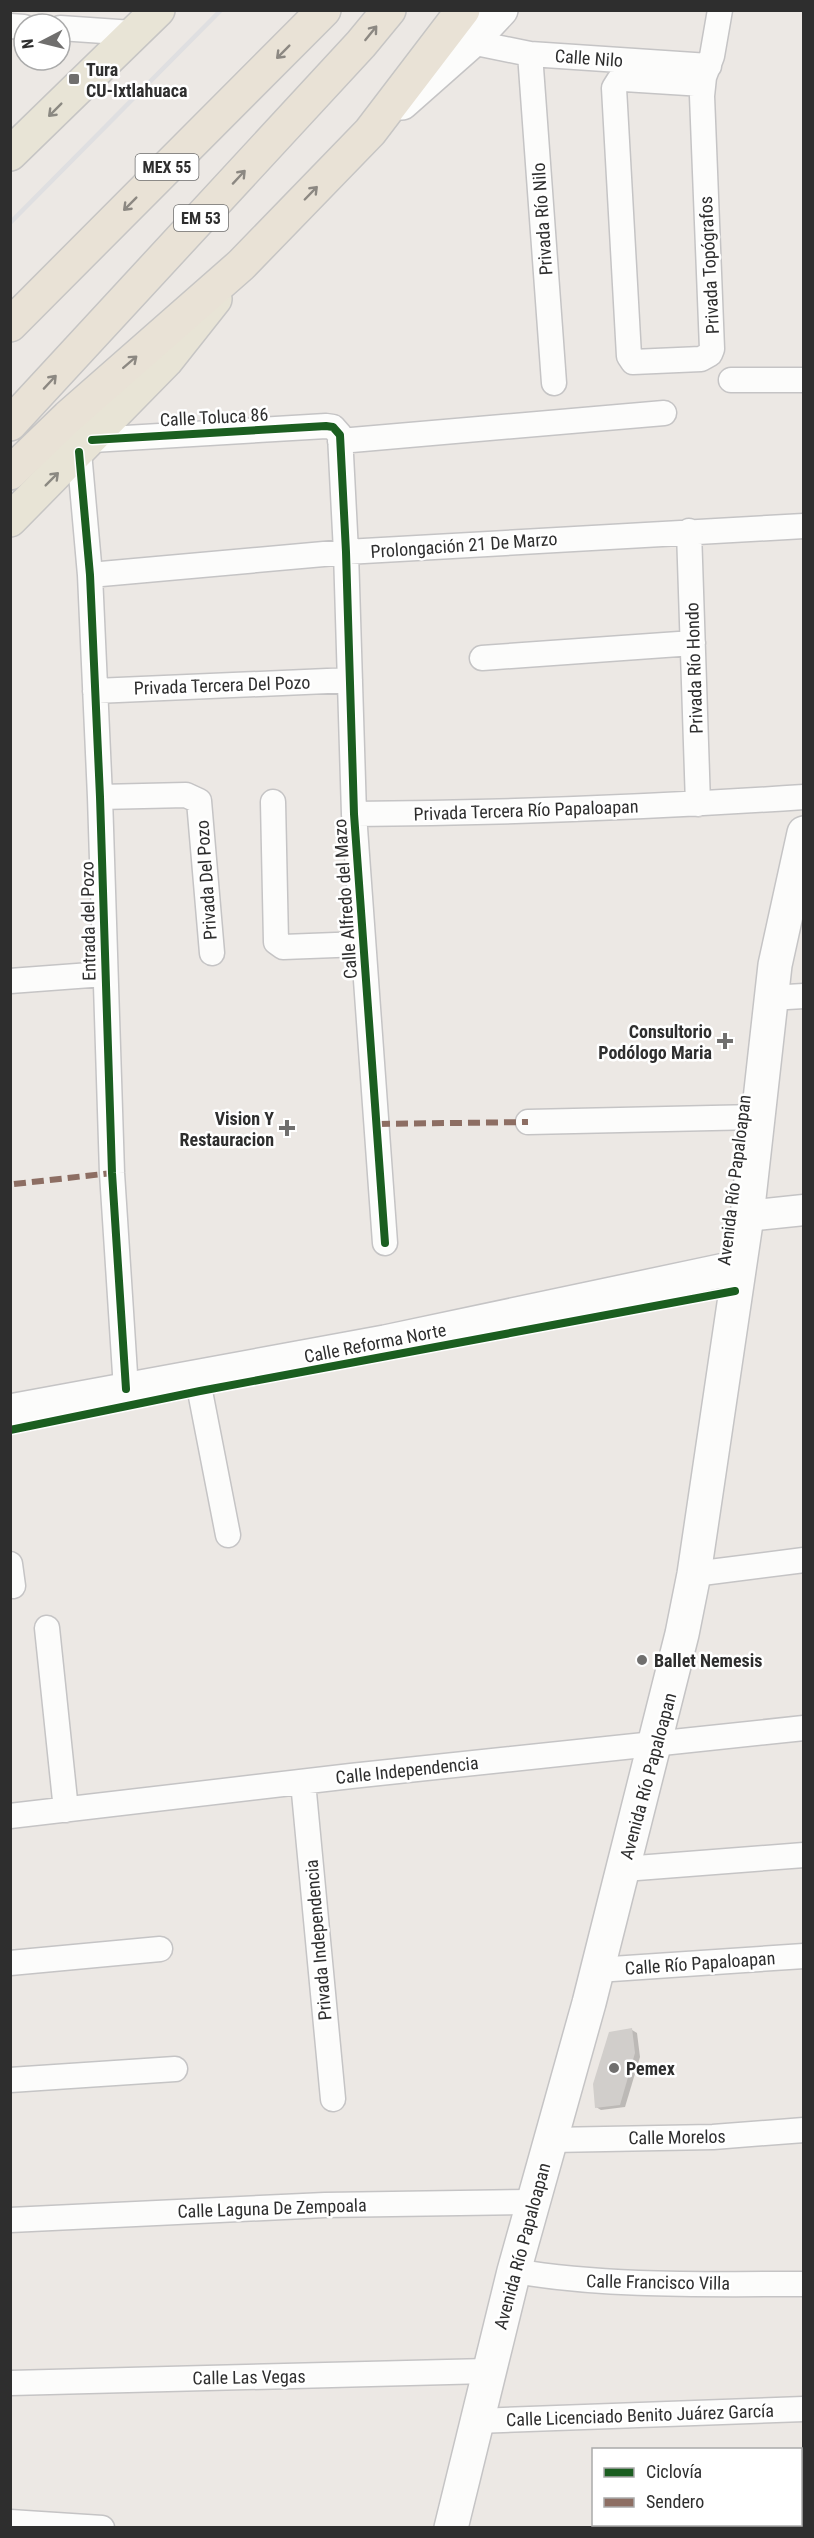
<svg xmlns="http://www.w3.org/2000/svg" width="814" height="2538" font-family="'Roboto Condensed',sans-serif">
	<style>
		.shadow { fill: #0003 }
		.building { fill: #d1cecb }
		.lines { fill: none; stroke-linecap: round; stroke-linejoin: round }
		.minor-casing { stroke: #c5c4c5; stroke-width: 27 }
		.tertiary-casing { stroke: #c5c4c5; stroke-width: 33 }
		.secondary-casing { stroke: #c5c4c5; stroke-width: 36 }
		.primary-casing { stroke: #c6c5c4; stroke-width: 36 }
		.trunk-casing { stroke: #c6c5c4; stroke-width: 36 }
		.minor { stroke: #fcfcfb; stroke-width: 24 }
		.tertiary { stroke: #fcfcfb; stroke-width: 30 }
		.secondary { stroke: #fcfcfb; stroke-width: 33 }
		.primary { stroke: #e8e4d6; stroke-width: 33 }
		.trunk { stroke: #e9e2d6; stroke-width: 33 }
		.rail { stroke: #dfdfe1; stroke-width: 4.5 }
		.quiet { stroke: #8d6e63; stroke-width: 6; stroke-dasharray: 12 6; stroke-linecap: butt }
		.cycleway-casing { stroke: #fff; stroke-width: 11 }
		.cycleway { stroke: #1b5e20; stroke-width: 8 }
		.oneway { stroke: #8c8882 }
		.oneway2 { stroke: #8b8982 }
		.poi-dot { fill: #706f6e; stroke: #fff; stroke-width: 2 }
		.labels { text-anchor: middle; dominant-baseline: central; stroke-width: 5; stroke-linejoin: round; paint-order: stroke }
		.shield { fill: #fff; stroke: #6d6d6d; stroke-width: 1.5 }
		.shield-label { font-size: 16px; font-weight: bold; fill: #2e2e2e }
		.street-label { font-size: 18px; fill: #2e2e2e; stroke: #fff }
		.poi-label { font-size: 18px; font-weight: bold; fill: #2e2e2e; stroke: #fff; text-anchor: start }
	</style>
	<rect width="100%" height="100%" fill="#ece8e4"/>
	<!-- shadow -->
	<path class="shadow" d="M 632,2030 L 637,2033 L 640,2057 L 625,2107 L 601,2110 L 596,2107 Z"/>
	<!-- building -->
	<path class="building" d="M 632,2028 L 635,2053 L 620,2105 L 595,2108 L 593,2084 L 609,2032 Z"/>
	<g class="lines">
		<defs>
			<path id="minor" d="M 10,26 L 24,27
				M 60,28 L 133,33
				M 471,42 L 530,54 L 709,66
				M 530,54 L 554,383
				M 703,84 L 624,79 L 619,80 L 614,88 L 629,356 L 633,362 L 701,359 L 710,354 L 712,349 L 702,96 L 704,77 L 712,56 L 720,10
				M 731,380 L 804,380
				M 92,440 L 326,426 L 333,427 L 340,435 L 346,552 L 354,814 L 385,1243
				M 340,441 L 664,413
				M 79,452 L 90,575 L 100,797 L 112,1173 L 126,1389
				M 689,531 L 698,804
				M 90,575 L 346,552 L 804,526
				M 482,658 L 693,643
				M 95,691 L 350,680
				M 100,797 L 186,795 L 199,801 L 212,953
				M 273,802 L 276,942 L 283,947 L 362,944
				M 354,814 C 504,813 654,807 804,797
				M 10,981 L 104,974
				M 770,998 L 804,996
				M 528,1122 L 758,1117
				M 197,1376 L 228,1535
				M 10,1564 L 13,1586
				M 694,1574 L 804,1560
				M 47,1628 L 66,1810
				M 303,1782 L 333,2099
				M 10,1816 L 351,1776 L 804,1728
				M 624,1869 L 804,1855
				M 10,1963 L 160,1949
				M 597,1970 L 804,1956
				M 10,2080 L 175,2069
				M 551,2140 L 713,2137 L 804,2130
				M 10,2220 L 325,2205 L 533,2202
				M 514,2271 C 610,2287 706,2284 804,2284
				M 10,2383 L 488,2371
				M 476,2421 L 804,2409
				M 10,2522 L 102,2528"/>
			<path id="tertiary" d="M 747,1216 L 804,1210"/>
			<path id="secondary" d="M 402,103 L 471,42 L 501,10
				M 10,1411 L 385,1342 L 739,1267
				M 451,2528 L 514,2271 L 589,2003 L 682,1634 L 694,1574 L 747,1216 L 775,965 L 804,833"/>
			<path id="primary" d="M 10,154 L 158,10
				M 10,520 L 166,361 L 215,299"/>
			<path id="trunk" d="M 10,325 L 324,10
				M 10,424 L 361,44 L 389,10
				M 10,473 L 68,417 L 241,265 L 370,132 L 463,10"/>
		</defs>
		<!-- minor casing -->
		<use href="#minor" class="minor-casing"/>
		<!-- tertiary casing -->
		<use href="#tertiary" class="tertiary-casing"/>
		<!-- secondary casing -->
		<use href="#secondary" class="secondary-casing"/>
		<!-- primary casing -->
		<use href="#primary" class="primary-casing"/>
		<!-- trunk casing -->
		<use href="#trunk" class="trunk-casing"/>
		<!-- minor -->
		<use href="#minor" class="minor"/>
		<!-- tertiary -->
		<use href="#tertiary" class="tertiary"/>
		<!-- secondary -->
		<use href="#secondary" class="secondary"/>
		<!-- primary -->
		<use href="#primary" class="primary"/>
		<!-- trunk -->
		<use href="#trunk" class="trunk"/>
		<!-- rail -->
		<path class="rail" d="M 10,223 L 221,10"/>
		<!-- quiet -->
		<path class="quiet" d="M 378,1124 L 528,1122
			M 14,1184 L 112,1173"/>
		<defs>
			<path id="cycleway" d="M 92,440 L 326,426 L 333,427 L 340,435 L 346,552 L 354,814 L 385,1243
				M 79,452 L 90,575 L 100,797 L 112,1173 L 126,1389
				M 10,1430 L 200,1391 L 735,1291"/>
		</defs>
		<!-- cycleway casing -->
		<use href="#cycleway" class="cycleway-casing"/>
		<!-- cycleway -->
		<use href="#cycleway" class="cycleway"/>
	</g>
	<!-- one-way arrows -->
	<defs><path id="oneway-shaft" d="M-6 0H5M1.5-3L5.5 0L1.5 3" fill="none" stroke-width="1.6" stroke-linecap="round" stroke-linejoin="round" transform="scale(1.5)"/></defs>
	<g class="oneway">
		<use href="#oneway-shaft" transform="translate(371 33) rotate(-51)"/>
		<use href="#oneway-shaft" transform="translate(283 52) rotate(135)"/>
		<use href="#oneway-shaft" transform="translate(239 177) rotate(-47)"/>
		<use href="#oneway-shaft" transform="translate(311 193) rotate(-46)"/>
		<use href="#oneway-shaft" transform="translate(130 204) rotate(135)"/>
		<use href="#oneway-shaft" transform="translate(130 362) rotate(-41)"/>
		<use href="#oneway-shaft" transform="translate(50 382) rotate(-47)"/>
	</g>
	<g class="oneway2">
		<use href="#oneway-shaft" transform="translate(55 110) rotate(135)"/>
		<use href="#oneway-shaft" transform="translate(52 479) rotate(-45)"/>
	</g>
	<!-- markers -->
	<g class="poi-dot">
		<rect x="68" y="73" width="12" height="12" rx="3"/>
		<path d="M722 1032h6v6h6v6h-6v6h-6v-6h-6v-6h6z"/>
		<path d="M284 1119h6v6h6v6h-6v6h-6v-6h-6v-6h6z"/>
		<circle cx="642" cy="1660" r="6"/>
		<circle cx="614" cy="2068" r="6"/>
	</g>
	<g class="labels">
		<!-- shield labels -->
		<g class="shield">
			<rect x="135.5" y="154" width="63" height="26" rx="4.5"/>
			<rect x="174" y="205" width="54" height="26" rx="4.5"/>
		</g>
		<g class="shield-label">
			<text x="167" y="167">MEX 55</text>
			<text x="201" y="218">EM 53</text>
		</g>
		<!-- street labels -->
		<g class="street-label">
			<text transform="translate(589 58) rotate(4)">Calle Nilo</text>
			<text transform="translate(542 219) rotate(-94)">Privada Río Nilo</text>
			<text transform="translate(709 265) rotate(-93)">Privada Topógrafos</text>
			<text transform="translate(214 417) rotate(-3)">Calle Toluca 86</text>
			<text transform="translate(464 545) rotate(-4)">Prolongación 21 De Marzo</text>
			<text transform="translate(694 668) rotate(-92)">Privada Río Hondo</text>
			<text transform="translate(222 685) rotate(-2)">Privada Tercera Del Pozo</text>
			<text transform="translate(526 810) rotate(-2)">Privada Tercera Río Papaloapan</text>
			<text transform="translate(206 880) rotate(-94)">Privada Del Pozo</text>
			<text transform="translate(345 899) rotate(-94)">Calle Alfredo del Mazo</text>
			<text transform="translate(88 921) rotate(-91)">Entrada del Pozo</text>
			<text transform="translate(734 1180) rotate(-83)">Avenida Río Papaloapan</text>
			<text transform="translate(375 1343) rotate(-11)">Calle Reforma Norte</text>
			<text transform="translate(407 1770) rotate(-6)">Calle Independencia</text>
			<text transform="translate(648 1776) rotate(-75)">Avenida Río Papaloapan</text>
			<text transform="translate(318 1940) rotate(-95)">Privada Independencia</text>
			<text transform="translate(700 1963) rotate(-4)">Calle Río Papaloapan</text>
			<text transform="translate(677 2137) rotate(-1)">Calle Morelos</text>
			<text transform="translate(272 2208) rotate(-2)">Calle Laguna De Zempoala</text>
			<text transform="translate(522 2246) rotate(-75)">Avenida Río Papaloapan</text>
			<text transform="translate(658 2282) rotate(1)">Calle Francisco Villa</text>
			<text transform="translate(249 2377) rotate(-1)">Calle Las Vegas</text>
			<text transform="translate(640 2415) rotate(-2)">Calle Licenciado Benito Juárez García</text>
		</g>
		<!-- poi labels -->
		<g class="poi-label">
			<text x="86" y="69">Tura<tspan x="86" dy="21">CU-Ixtlahuaca</tspan></text>
			<text x="712" y="1031" text-anchor="end">Consultorio<tspan x="712" dy="21">Podólogo Maria</tspan></text>
			<text x="274" y="1118" text-anchor="end">Vision Y<tspan x="274" dy="21">Restauracion</tspan></text>
			<text x="654" y="1660">Ballet Nemesis</text>
			<text x="626" y="2068">Pemex</text>
		</g>
	</g>
	<!-- border -->
	<rect width="814" height="2538" fill="none" stroke="#2e2e2e" stroke-width="24"/>
	<!-- legend -->
	<rect x="592" y="2448" width="210" height="78" fill="#ffffff" stroke="#ababab" stroke-width="1.5"/>
	<rect x="604" y="2468" width="30" height="9" fill="#1b5e20" stroke="#ababab" stroke-width="1.5"/>
	<text x="646" y="2478" font-size="18" fill="#2e2e2e">Ciclovía</text>
	<rect x="604" y="2498" width="30" height="9" fill="#8d6e63" stroke="#ababab" stroke-width="1.5"/>
	<text x="646" y="2508" font-size="18" fill="#2e2e2e">Sendero</text>
	<!-- north arrow -->
	<g transform="translate(42 42) rotate(263)"><circle r="28" fill="#ffffff" stroke="#ababab" stroke-width="1.5"/>
	<path d="M0-4.5L10 22L0 15L-10 22Z" fill="#706f6e"/>
	<text y="-9" font-size="16" font-weight="bold" text-anchor="middle" fill="#2e2e2e">N</text>
	</g>
</svg>
